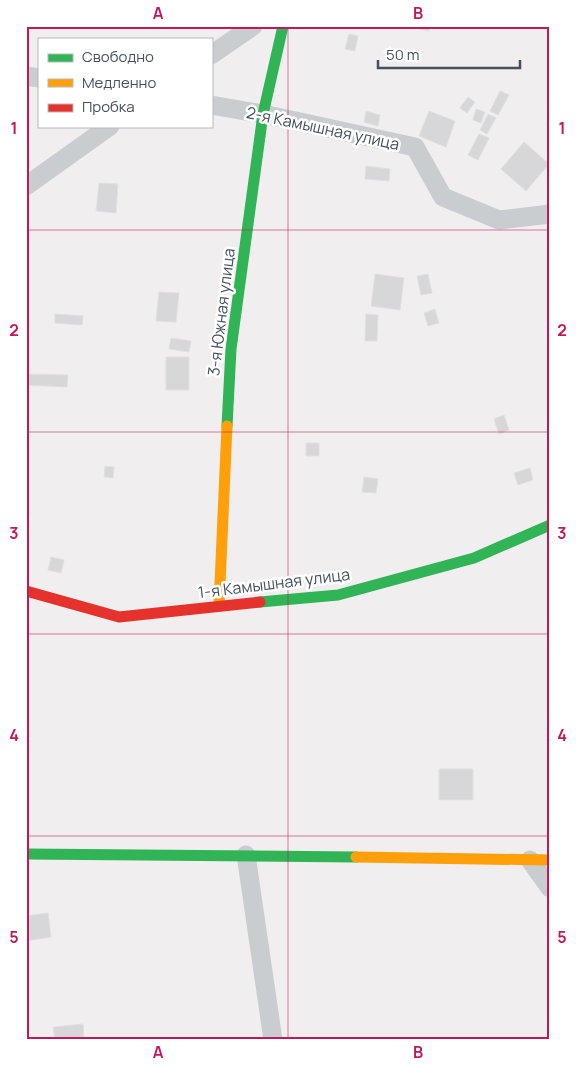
<svg xmlns="http://www.w3.org/2000/svg" width="576" height="1066" font-family="Manrope,sans-serif">
	<style>
		.building { fill: #d7d6d9; stroke: #e1e0e1 }
		.lines { fill: none; stroke-linecap: round; stroke-linejoin: round }
		.street { stroke: #cacdd0; stroke-width: 19 }
		.fast { stroke: #30b455; stroke-width: 11 }
		.slow { stroke: #ff9f0a; stroke-width: 11 }
		.jam { stroke: #e5322d; stroke-width: 11 }
		.grid { fill: none; stroke: #c2185b; stroke-width: 1; stroke-opacity: 0.55 }
		.labels { text-anchor: middle; dominant-baseline: central; stroke-width: 5; stroke-linejoin: round; paint-order: stroke }
		.street-label { font-size: 16px; fill: #44515d; stroke: #fff }
		.neatline { fill: none; stroke: #c2185b; stroke-width: 2 }
		.grid-label { font-size: 16px; text-anchor: middle; font-weight: bold; fill: #c2185b }
	</style>
	<rect width="100%" height="100%" fill="#f0eeee"/>
	<!-- building -->
	<path class="building" d="M 419,26 L 430,26 L 429,31 L 419,29 Z
		M 349,34 L 358,36 L 355,51 L 345,49 Z
		M 500,91 L 509,95 L 498,115 L 490,111 Z
		M 468,97 L 475,102 L 467,113 L 460,108 Z
		M 476,109 L 485,112 L 481,123 L 473,120 Z
		M 366,111 L 380,115 L 378,126 L 364,122 Z
		M 429,111 L 455,121 L 446,147 L 419,136 Z
		M 488,114 L 496,118 L 487,134 L 480,130 Z
		M 479,134 L 489,138 L 478,160 L 468,155 Z
		M 524,142 L 549,164 L 526,191 L 501,169 Z
		M 366,166 L 390,169 L 389,181 L 365,179 Z
		M 99,183 L 118,184 L 116,213 L 96,211 Z
		M 375,274 L 404,278 L 400,310 L 371,306 Z
		M 428,274 L 432,293 L 421,295 L 417,276 Z
		M 159,292 L 179,293 L 176,322 L 156,321 Z
		M 435,309 L 439,323 L 428,326 L 424,313 Z
		M 55,314 L 83,316 L 82,325 L 55,323 Z
		M 366,314 L 378,315 L 377,341 L 365,341 Z
		M 171,338 L 191,341 L 189,352 L 169,349 Z
		M 166,357 L 189,357 L 189,390 L 166,390 Z
		M 26,374 L 68,375 L 67,387 L 26,385 Z
		M 504,415 L 509,430 L 499,434 L 494,419 Z
		M 306,443 L 319,443 L 319,456 L 306,456 Z
		M 105,466 L 114,467 L 113,478 L 104,477 Z
		M 530,468 L 533,480 L 518,485 L 514,473 Z
		M 364,477 L 378,479 L 376,493 L 362,492 Z
		M 26,511 L 29,512 L 26,540 Z
		M 51,557 L 64,560 L 61,573 L 48,570 Z
		M 439,769 L 473,769 L 473,800 L 439,800 Z
		M 48,913 L 51,937 L 26,941 L 26,916 Z
		M 83,1024 L 84,1040 L 55,1040 L 53,1027 Z"/>
	<g class="lines">
		<!-- street -->
		<path class="street" d="M 211,55 L 253,26
			M 26,76 L 39,78
			M 211,105 L 263,114 L 415,147 L 443,197 L 499,220 L 550,214
			M 26,186 L 110,126
			M 246,855 L 273,1040
			M 530,860 L 550,888"/>
		<!-- fast -->
		<path class="fast" d="M 227,426 L 231,349 L 263,114 L 283,26
			M 260,602 L 338,595 L 474,558 L 550,525
			M 26,854 L 356,857"/>
		<!-- slow -->
		<path class="slow" d="M 219,606 L 227,426
			M 356,857 L 550,860"/>
		<!-- jam -->
		<path class="jam" d="M 26,591 L 119,617 L 260,602"/>
	</g>
	<!-- grid -->
	<path class="grid" d="M 288,26 L 288,1040M 26,230 L 550,230M 26,432 L 550,432M 26,634 L 550,634M 26,836 L 550,836"/>
	<g class="labels">
		<!-- street labels -->
		<g class="street-label">
			<text transform="translate(323 128) rotate(12)">2-я Камышная улица</text>
			<text transform="translate(221 312) rotate(-83)">3-я Южная улица</text>
			<text transform="translate(274 583) rotate(-7)">1-я Камышная улица</text>
		</g>
	</g>
	<!-- border -->
	<rect width="576" height="1066" fill="none" stroke="#ffffff" stroke-width="55"/>
	<!-- legend -->
	<rect x="38" y="38" width="175" height="90" fill="#ffffff" stroke="#b4b9be"/>
	<rect x="48" y="54" width="25" height="8" fill="#30b455" stroke="#b4b9be"/>
	<text x="82" y="62" font-size="15" fill="#44515d">Свободно</text>
	<rect x="48" y="79" width="25" height="8" fill="#ff9f0a" stroke="#b4b9be"/>
	<text x="82" y="88" font-size="15" fill="#44515d">Медленно</text>
	<rect x="48" y="104" width="25" height="8" fill="#e5322d" stroke="#b4b9be"/>
	<text x="82" y="112" font-size="15" fill="#44515d">Пробка</text>
	<!-- scale -->
	<path d="M378 60v8h142v-8" fill="none" stroke="#44515d" stroke-width="2.5"/>
	<text x="386" y="60" font-size="15" fill="#44515d" stroke="#ffffff" stroke-width="4" paint-order="stroke">50 m</text>
	<rect x="28" y="28" width="520" height="1010" class="neatline"/>
	<g class="grid-label">
		<text x="158" y="19">A</text>
		<text x="418" y="19">B</text>
		<text x="14" y="134">1</text>
		<text x="562" y="134">1</text>
		<text x="14" y="336">2</text>
		<text x="562" y="336">2</text>
		<text x="14" y="539">3</text>
		<text x="562" y="539">3</text>
		<text x="14" y="741">4</text>
		<text x="562" y="741">4</text>
		<text x="14" y="943">5</text>
		<text x="562" y="943">5</text>
		<text x="158" y="1058">A</text>
		<text x="418" y="1058">B</text>
	</g>
</svg>
